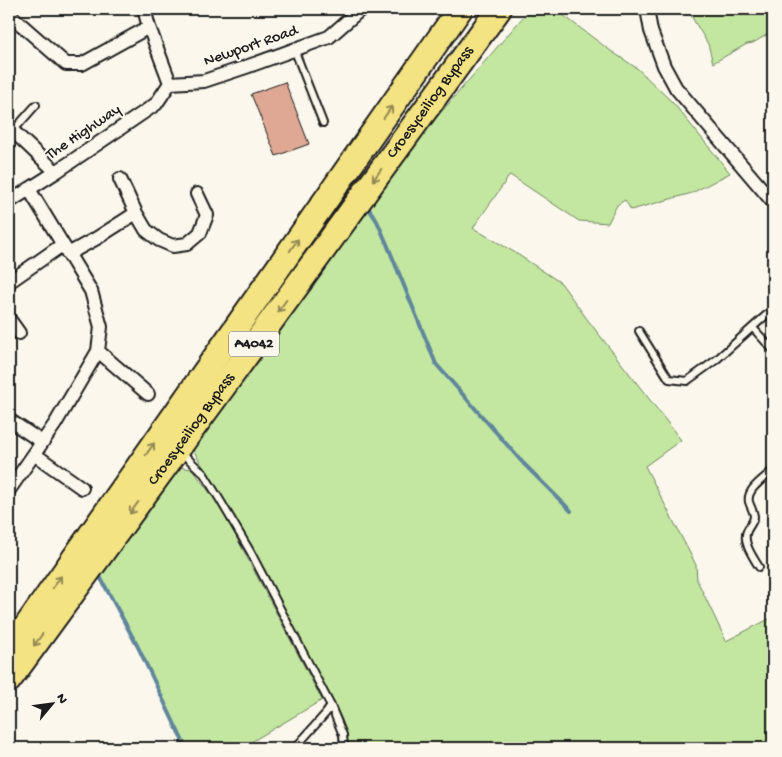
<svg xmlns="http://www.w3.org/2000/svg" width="782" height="757" font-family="'Gochi Hand',sans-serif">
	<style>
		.green { fill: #c3e7a1; stroke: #70825e }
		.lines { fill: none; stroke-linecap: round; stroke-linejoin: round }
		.stream { stroke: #60869b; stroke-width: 4 }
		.building { fill: #dea894; stroke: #1c1c1c }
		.lane-casing { stroke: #1c1c1c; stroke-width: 10 }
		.street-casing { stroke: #1c1c1c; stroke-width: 16 }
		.highway-casing { stroke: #1c1c1c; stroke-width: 28 }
		.lane { stroke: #fbf7ec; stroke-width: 6 }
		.street { stroke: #fbf7ec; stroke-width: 12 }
		.highway { stroke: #f4e382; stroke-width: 24 }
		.oneway { stroke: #938954 }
		.labels { text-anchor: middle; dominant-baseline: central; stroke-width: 4; stroke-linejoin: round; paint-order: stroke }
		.shield { fill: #fbf7ec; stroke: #5f5e5a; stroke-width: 1 }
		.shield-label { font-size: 15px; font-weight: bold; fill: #1c1c1c }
		.street-label { font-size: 16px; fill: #1c1c1c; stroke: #fbf7ec }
	</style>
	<rect width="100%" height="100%" fill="#fbf7ec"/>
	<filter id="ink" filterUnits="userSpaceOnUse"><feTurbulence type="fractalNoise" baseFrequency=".02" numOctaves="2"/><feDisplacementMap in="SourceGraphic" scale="10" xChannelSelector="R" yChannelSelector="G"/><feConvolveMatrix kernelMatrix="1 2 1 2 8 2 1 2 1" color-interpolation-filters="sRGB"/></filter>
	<g filter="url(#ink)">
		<!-- green -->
		<path class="green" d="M 530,9 L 555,9 L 608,49 L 638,69 L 674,104 L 730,173 L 692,193 L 631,210 L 625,200 L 617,205 L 608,223 L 579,221 L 510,175 L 473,228 L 514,252 L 561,283 L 587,319 L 681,440 L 645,466 L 696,565 L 697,580 L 726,641 L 773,617 L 773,748 L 415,748 L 414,747 L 412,748 L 349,748 L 342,720 L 265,570 L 193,450 L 314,279 L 418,139 Z
			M 687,9 L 773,9 L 773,31 L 753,43 L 747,44 L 713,63 L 708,44 Z
			M 179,467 L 192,469 L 220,506 L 322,700 L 241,748 L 186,748 L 138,647 L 99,575 Z"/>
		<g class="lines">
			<!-- stream -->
			<path class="stream" d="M 367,206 L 377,221 L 387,244 L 436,364 L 523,463 L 571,511
				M 99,575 L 138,647 L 186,748"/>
		</g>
		<!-- building -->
		<path class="building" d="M 285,82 L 309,144 L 276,156 L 251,94 Z"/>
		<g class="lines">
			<defs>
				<path id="lane" d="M 294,49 L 323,123
					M 13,131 L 36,105
					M 753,328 L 773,350
					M 639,331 L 669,379 L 687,381 L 716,360 L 773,309
					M 180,451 L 204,474 L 220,500 L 250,551 L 331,706 L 343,735 L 344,748
					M 759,567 C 753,557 742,542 747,531 C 749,526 753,523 754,517 C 754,512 751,508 749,502 C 746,489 765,478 773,470
					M 295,748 L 326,713 L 331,706"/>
				<path id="street" d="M 144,9 L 149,27 L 170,83
					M 647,9 L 651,31 L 664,66 L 676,88 L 773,202
					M 9,14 L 66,64 L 82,64 L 149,27
					M 170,83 L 204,81 L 246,67 L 329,37 L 361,9
					M 13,131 L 56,172
					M 120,179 L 136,213 L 146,230 L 159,240 L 173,246 L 187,244 L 200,233 L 207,215 L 197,194
					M 9,202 L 56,172 L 156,104 L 170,83
					M 68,254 L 97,238 L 136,213
					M 9,282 L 62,245
					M 9,319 L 19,333
					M 98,351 L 148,394
					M 9,420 L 42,442
					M 34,454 L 82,488
					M 9,490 L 55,424 L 98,351 L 101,327 L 91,291 L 29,189"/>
				<g id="highway">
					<path d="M 9,651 L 460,9"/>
					<path id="s1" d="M 9,680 L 499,9"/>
				</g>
			</defs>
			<!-- lane casing -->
			<use href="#lane" class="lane-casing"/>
			<!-- street casing -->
			<use href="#street" class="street-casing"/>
			<!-- highway casing -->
			<use href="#highway" class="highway-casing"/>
			<!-- lane -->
			<use href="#lane" class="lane"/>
			<!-- street -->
			<use href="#street" class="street"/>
			<!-- highway -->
			<use href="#highway" class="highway"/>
		</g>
		<!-- one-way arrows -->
		<defs><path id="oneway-shaft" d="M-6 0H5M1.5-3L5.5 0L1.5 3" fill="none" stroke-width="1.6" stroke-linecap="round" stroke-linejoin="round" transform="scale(1.25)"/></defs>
		<g class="oneway">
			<use href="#oneway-shaft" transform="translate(388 112) rotate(-55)"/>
			<use href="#oneway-shaft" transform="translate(377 175) rotate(126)"/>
			<use href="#oneway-shaft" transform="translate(294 245) rotate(-55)"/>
			<use href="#oneway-shaft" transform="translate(282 306) rotate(126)"/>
			<use href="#oneway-shaft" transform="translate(150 449) rotate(-55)"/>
			<use href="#oneway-shaft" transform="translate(134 508) rotate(126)"/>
			<use href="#oneway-shaft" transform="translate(57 582) rotate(-55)"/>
			<use href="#oneway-shaft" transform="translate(38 640) rotate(126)"/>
		</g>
	</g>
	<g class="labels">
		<!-- shield labels -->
		<rect class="shield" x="229" y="331.5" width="50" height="25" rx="4"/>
		<g class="shield-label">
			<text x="254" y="344">A4042</text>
		</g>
		<!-- street labels -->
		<g class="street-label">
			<text transform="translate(251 47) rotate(-19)">Newport Road</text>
			<text stroke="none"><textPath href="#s1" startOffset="715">Croesyceiliog Bypass</textPath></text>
			<text transform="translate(84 133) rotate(-34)">The Highway</text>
			<text stroke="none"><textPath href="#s1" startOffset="310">Croesyceiliog Bypass</textPath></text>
		</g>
	</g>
	<!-- margin -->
	<rect width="782" height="757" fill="none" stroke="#fbf7ec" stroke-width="30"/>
	<rect x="15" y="15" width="752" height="727" fill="none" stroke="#1c1c1c" stroke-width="2" filter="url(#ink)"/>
	<!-- north arrow -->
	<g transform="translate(52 704) rotate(61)" stroke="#fbf7ec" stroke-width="4" paint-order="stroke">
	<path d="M0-4L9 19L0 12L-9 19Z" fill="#1c1c1c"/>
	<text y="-8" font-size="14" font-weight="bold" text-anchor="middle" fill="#1c1c1c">N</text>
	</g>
</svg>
